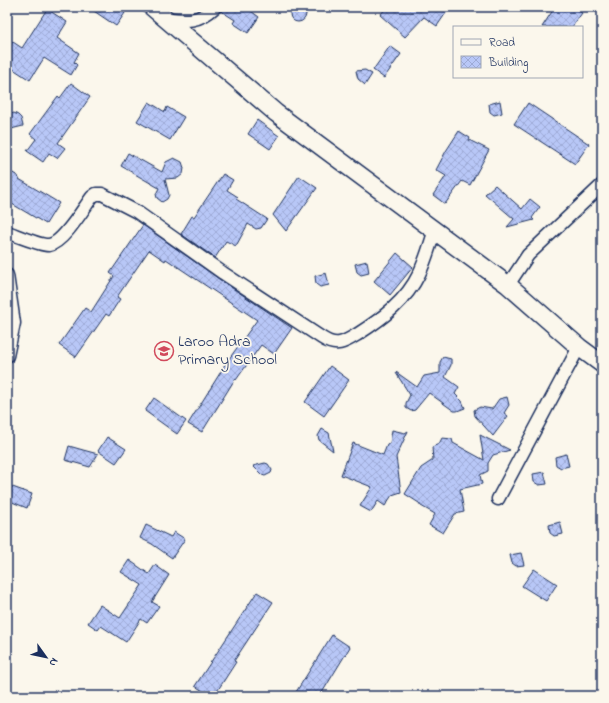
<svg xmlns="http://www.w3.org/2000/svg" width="609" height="703" font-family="'Indie Flower',sans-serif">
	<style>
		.building { fill: url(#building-cross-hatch); stroke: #1b2f5e }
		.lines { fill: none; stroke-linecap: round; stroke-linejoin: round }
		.street-casing { stroke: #1b2f5e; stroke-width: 15 }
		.secondary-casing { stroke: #1b2f5e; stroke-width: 20 }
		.street { stroke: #fbf7ec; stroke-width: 12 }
		.secondary { stroke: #fbf7ec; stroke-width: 17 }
		.labels { text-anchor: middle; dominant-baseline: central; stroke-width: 3.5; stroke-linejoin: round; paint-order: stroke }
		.poi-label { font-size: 16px; fill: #1b2f5e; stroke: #fbf7ec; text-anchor: start }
	</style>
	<defs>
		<pattern id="building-cross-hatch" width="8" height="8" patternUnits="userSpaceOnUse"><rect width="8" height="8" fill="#b8c7f7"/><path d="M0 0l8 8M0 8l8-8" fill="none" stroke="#9eabd6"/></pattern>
	</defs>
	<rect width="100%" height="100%" fill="#fbf7ec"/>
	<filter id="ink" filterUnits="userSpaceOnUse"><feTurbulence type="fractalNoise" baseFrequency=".025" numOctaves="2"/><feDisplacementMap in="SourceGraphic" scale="8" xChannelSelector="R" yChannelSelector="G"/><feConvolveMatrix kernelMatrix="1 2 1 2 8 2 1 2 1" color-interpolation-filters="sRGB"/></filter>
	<g filter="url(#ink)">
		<!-- building -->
		<path class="building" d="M290 14a8 8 0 1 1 16 0a8 8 0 1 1-16 0Z
			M 88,7 L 116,7 L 125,13 L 116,26 Z
			M 222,7 L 247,8 L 259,17 L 248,33 L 233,23 L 235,20 L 221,11 Z
			M 387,7 L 450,7 L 437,26 L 424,17 L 405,37 L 380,15 Z
			M 555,7 L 573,7 L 582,13 L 572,27 L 542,27 Z
			M 47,9 L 67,22 L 57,38 L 79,53 L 74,62 L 77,65 L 71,75 L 44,58 L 30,80 L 7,65 L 7,38 L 22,48 Z
			M 390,46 L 401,54 L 384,78 L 373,70 Z
			M 365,70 L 372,74 L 365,85 L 358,79 L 356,71 Z
			M 71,83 L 90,97 L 58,143 L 65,148 L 57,158 L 49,153 L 43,162 L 27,151 L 36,139 L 30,134 L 58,96 L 60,98 Z
			M 500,101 L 502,113 L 494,115 L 490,112 L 489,104 Z
			M 149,102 L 165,112 L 167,107 L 184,117 L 170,140 L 137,121 Z
			M 528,103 L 589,144 L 575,164 L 514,124 Z
			M 14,113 L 18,115 L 21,118 L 23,126 L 7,130 L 7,118 L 11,114 Z
			M 257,120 L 279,136 L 270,149 L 248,134 Z
			M 459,131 L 470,138 L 469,140 L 489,150 L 470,185 L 462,181 L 445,204 L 433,195 L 446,176 L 436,170 L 446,151 Z
			M 128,153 L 162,172 L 166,162 L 174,158 L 182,162 L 184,168 L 183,174 L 178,178 L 165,179 L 169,195 L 167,199 L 162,202 L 157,198 L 156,194 L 159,188 L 121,166 Z
			M 11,172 L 18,176 L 19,179 L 59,203 L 46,224 L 7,201 L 7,178 Z
			M 223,174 L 233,180 L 227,190 L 238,197 L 236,199 L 267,219 L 261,228 L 256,229 L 248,224 L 236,246 L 226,241 L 215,258 L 181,234 L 192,216 L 194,217 Z
			M 299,176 L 317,188 L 286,231 L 273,215 Z
			M 495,185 L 522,209 L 530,199 L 540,207 L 532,218 L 534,220 L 507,227 L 514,219 L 485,194 Z
			M 143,225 L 219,279 L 292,328 L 274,354 L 261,345 L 236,380 L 235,379 L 202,432 L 188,424 L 222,370 L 221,370 L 257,320 L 166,259 L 165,261 L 149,250 L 117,297 L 120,299 L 109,316 L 106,314 L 76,357 L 59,345 L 85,308 L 91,312 L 114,276 L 110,273 Z
			M 397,253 L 413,267 L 390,295 L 374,281 Z
			M 367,261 L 369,273 L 361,275 L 357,272 L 355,264 Z
			M 326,273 L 329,285 L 320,287 L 316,284 L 315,276 Z
			M 443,357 L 451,359 L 451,365 L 445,377 L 459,387 L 455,394 L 462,401 L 465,408 L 457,411 L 454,411 L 429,393 L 415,410 L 411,411 L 406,408 L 406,403 L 410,395 L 396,373 L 396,372 L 417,387 L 424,376 L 440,373 L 440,362 Z
			M 330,366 L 349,380 L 324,416 L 305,402 Z
			M 507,397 L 509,405 L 504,413 L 508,416 L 493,436 L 475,416 L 474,410 L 480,407 L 492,409 L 499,399 Z
			M 154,398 L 186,421 L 177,434 L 145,411 Z
			M 322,429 L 329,433 L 333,451 L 319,440 L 318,436 Z
			M 392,430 L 405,433 L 408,431 L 396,457 L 401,492 L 392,495 L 385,506 L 378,501 L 371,512 L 360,506 L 372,487 L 341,475 L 353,443 L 383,455 L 387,445 L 390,443 Z
			M 480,435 L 510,450 L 493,455 L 488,463 L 488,471 L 480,475 L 482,484 L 460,489 L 464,512 L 455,514 L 443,533 L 429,525 L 435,514 L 421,506 L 419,503 L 405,494 L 421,468 L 433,460 L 432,447 L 439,444 L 442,438 L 452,439 L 453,443 L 484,460 Z
			M 107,437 L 126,449 L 116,463 L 98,451 Z
			M 69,446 L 83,450 L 98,454 L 90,467 L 65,460 Z
			M 566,454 L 569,466 L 561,468 L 556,465 L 555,457 Z
			M 265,463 L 268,464 L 272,470 L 271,473 L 265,476 L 262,475 L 253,466 Z
			M 544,472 L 547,484 L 539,485 L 534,482 L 533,474 Z
			M 7,485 L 32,494 L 27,508 L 7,500 Z
			M 560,522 L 563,534 L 554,536 L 550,533 L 549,525 Z
			M 146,525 L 171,537 L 174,532 L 185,539 L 172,558 L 152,544 L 140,538 Z
			M 521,553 L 524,565 L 516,566 L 512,563 L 510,555 Z
			M 129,560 L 149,574 L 155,565 L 169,575 L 152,602 L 159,606 L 147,623 L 141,619 L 126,642 L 101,626 L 98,630 L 88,623 L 100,605 L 120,618 L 142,585 L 121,572 Z
			M 534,569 L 557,584 L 546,601 L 522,586 Z
			M 257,592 L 273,602 L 234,661 L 236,662 L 214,696 L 211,696 L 195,686 Z
			M 332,635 L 350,647 L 320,696 L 304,696 L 296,692 Z"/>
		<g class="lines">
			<defs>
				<path id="street" d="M 164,18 C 186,21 198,23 215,7
					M 7,232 C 16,235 41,246 49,245 C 63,243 83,209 92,197 L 96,194 L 102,194 L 137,212 L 223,273 L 322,338 C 337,348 345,342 358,334 C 383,318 406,301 419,274 C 426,260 430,244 435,230
					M 7,275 L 14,323 L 7,356
					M 508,285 L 528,255 L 602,185
					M 498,499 L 579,347"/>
				<path id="secondary" d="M 152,7 L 276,113 L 508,285 L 579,347 L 602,364"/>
			</defs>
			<!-- street casing -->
			<use href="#street" class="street-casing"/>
			<!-- secondary casing -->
			<use href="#secondary" class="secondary-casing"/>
			<!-- street -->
			<use href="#street" class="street"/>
			<!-- secondary -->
			<use href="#secondary" class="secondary"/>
		</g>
	</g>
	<!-- icons -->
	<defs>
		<symbol id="school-ring" viewBox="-11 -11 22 22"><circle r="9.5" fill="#fbf7ec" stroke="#d1495b" stroke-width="1.5"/><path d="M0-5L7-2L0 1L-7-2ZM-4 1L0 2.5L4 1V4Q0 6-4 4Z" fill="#d1495b"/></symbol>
	</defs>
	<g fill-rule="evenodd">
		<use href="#school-ring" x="153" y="340" width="22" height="22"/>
	</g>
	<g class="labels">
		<!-- poi labels -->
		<g class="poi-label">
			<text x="178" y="342">Laroo Adra<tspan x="178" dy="18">Primary School</tspan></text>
		</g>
	</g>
	<!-- margin -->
	<rect width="609" height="703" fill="none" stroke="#fbf7ec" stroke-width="24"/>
	<rect x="12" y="12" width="585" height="679" fill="none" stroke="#1b2f5e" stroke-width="1.5" filter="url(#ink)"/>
	<!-- legend -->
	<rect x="453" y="26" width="130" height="52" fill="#fbf7ec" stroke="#a1a7b3"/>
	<rect x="461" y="39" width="20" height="6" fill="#fbf7ec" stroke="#a1a7b3"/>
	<text x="489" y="46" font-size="12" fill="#1b2f5e">Road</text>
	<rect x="461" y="56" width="20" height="12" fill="url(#building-cross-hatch)" stroke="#a1a7b3"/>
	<text x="489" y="66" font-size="12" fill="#1b2f5e">Building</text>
	<!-- north arrow -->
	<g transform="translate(46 657) rotate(123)" stroke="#fbf7ec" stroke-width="3" paint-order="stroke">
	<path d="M0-3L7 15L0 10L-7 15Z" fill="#1b2f5e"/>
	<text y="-6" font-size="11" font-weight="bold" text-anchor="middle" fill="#1b2f5e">N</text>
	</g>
</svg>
